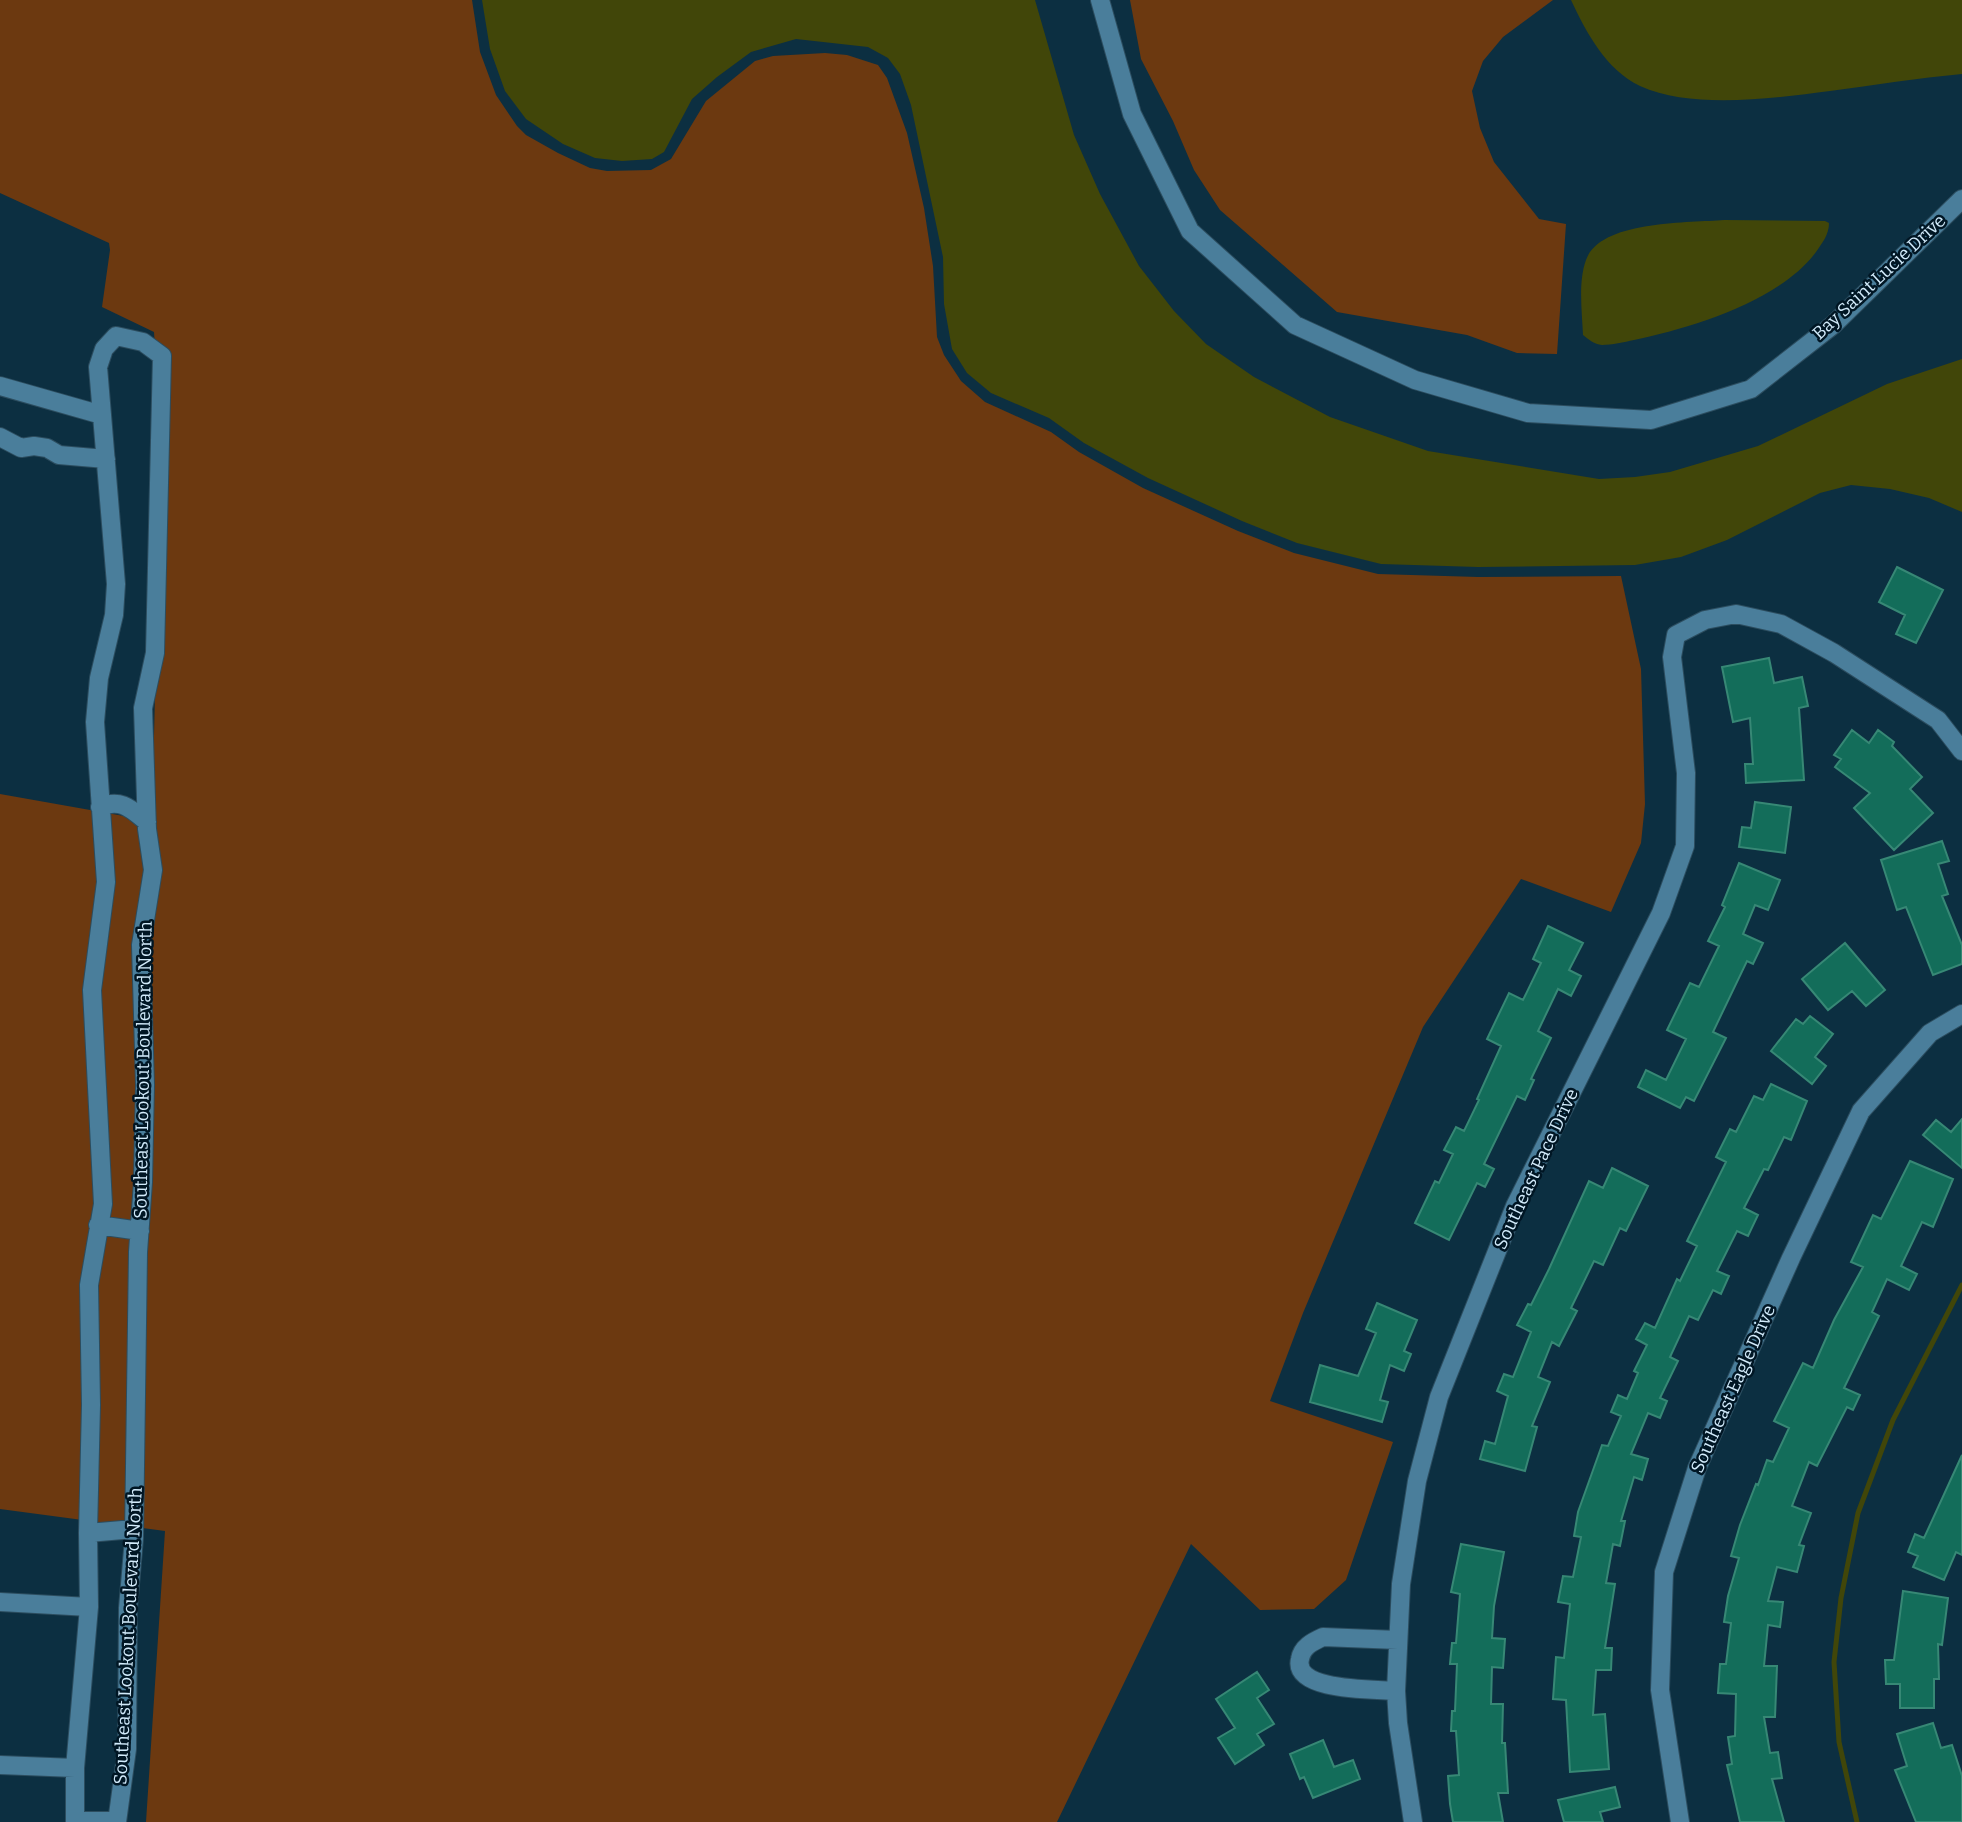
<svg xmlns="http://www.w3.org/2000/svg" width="1962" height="1822" font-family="Bitter,serif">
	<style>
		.green { fill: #6c3910 }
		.water { fill: #414609 }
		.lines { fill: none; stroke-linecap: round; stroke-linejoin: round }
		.stream { stroke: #414609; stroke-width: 5 }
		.building { fill: #136d5a; stroke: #378875; stroke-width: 2 }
		.minor-casing { stroke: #2c4d5f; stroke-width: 20 }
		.minor { stroke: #4a7e9b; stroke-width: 18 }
		.labels { text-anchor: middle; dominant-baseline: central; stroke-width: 5; stroke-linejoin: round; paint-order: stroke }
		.street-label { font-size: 18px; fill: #d2ebfb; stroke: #001624 }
	</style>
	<rect width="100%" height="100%" fill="#0c2f41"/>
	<!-- green -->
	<path class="green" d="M 0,0 L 472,0 L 480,52 L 496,95 L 517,126 L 526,135 L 558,153 L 590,168 L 607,171 L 651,170 L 671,159 L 706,101 L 755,61 L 773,56 L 825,53 L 847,55 L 878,65 L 887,78 L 907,133 L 924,208 L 933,266 L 937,337 L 944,355 L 961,381 L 985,402 L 1051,432 L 1079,452 L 1143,488 L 1238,531 L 1294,553 L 1378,574 L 1478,577 L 1621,576 L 1641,669 L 1645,804 L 1641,843 L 1611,912 L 1521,879 L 1423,1027 L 1303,1313 L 1270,1401 L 1393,1442 L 1346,1580 L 1314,1609 L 1260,1610 L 1191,1544 L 1057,1822 L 146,1822 L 165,1531 L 0,1509 L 0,794 L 152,821 L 161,439 L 154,332 L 102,307 L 110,250 L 109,243 L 0,193 Z
		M 1130,0 L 1553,0 L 1503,37 L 1483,61 L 1472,91 L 1480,128 L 1494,162 L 1539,219 L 1566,224 L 1557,354 L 1517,353 L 1467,335 L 1337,312 L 1220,210 L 1194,170 L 1173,121 L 1141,59 Z"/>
	<!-- water -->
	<path class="water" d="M 482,0 L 1035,0 L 1074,135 L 1100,194 L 1139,266 L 1174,311 L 1206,344 L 1254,377 L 1330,417 L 1428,451 L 1599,479 L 1635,477 L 1670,472 L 1758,446 L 1887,384 L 1962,359 L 1962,512 L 1929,498 L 1890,489 L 1851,485 L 1820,493 L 1727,540 L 1681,557 L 1635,565 L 1478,567 L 1381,564 L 1297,543 L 1242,521 L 1148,478 L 1084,443 L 1049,418 L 991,393 L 967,373 L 952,349 L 944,304 L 943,257 L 911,105 L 900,74 L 888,58 L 868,47 L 796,39 L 751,52 L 717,77 L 692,99 L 664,152 L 652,159 L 622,161 L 595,158 L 563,144 L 526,119 L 505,91 L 490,49 Z
		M 1571,0 L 1962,0 L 1962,74 C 1918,78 1874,85 1830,91 C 1774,98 1693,110 1640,86 C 1606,70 1586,32 1571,0 Z
		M 1724,220 L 1825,221 L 1829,223 C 1829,235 1822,243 1816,252 C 1780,301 1691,328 1634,340 C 1624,342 1612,345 1602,345 C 1594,344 1589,340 1583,335 C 1582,312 1578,282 1586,260 C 1600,220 1689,223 1724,220 Z"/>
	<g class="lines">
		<!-- stream -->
		<path class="stream" d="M 1857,1822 L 1839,1742 L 1834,1662 L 1841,1598 L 1858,1513 L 1893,1420 L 1962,1285"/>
	</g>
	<!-- building -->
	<path class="building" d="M 1897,567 L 1943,590 L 1916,643 L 1896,634 L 1905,615 L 1879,602 Z
		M 1769,658 L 1774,683 L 1802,677 L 1808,706 L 1799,708 L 1804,780 L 1746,783 L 1745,764 L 1753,764 L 1750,718 L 1733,722 L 1722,667 Z
		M 1852,730 L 1869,743 L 1878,730 L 1894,742 L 1892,746 L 1922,777 L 1910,789 L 1933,813 L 1894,850 L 1854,808 L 1870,793 L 1835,767 L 1841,759 L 1834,755 Z
		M 1755,802 L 1791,807 L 1785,853 L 1739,847 L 1742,827 L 1751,828 Z
		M 1942,841 L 1949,861 L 1938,864 L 1948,894 L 1942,896 L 1962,945 L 1962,964 L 1933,975 L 1906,907 L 1897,910 L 1881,860 Z
		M 1739,863 L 1780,880 L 1768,910 L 1755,905 L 1743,934 L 1763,943 L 1753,964 L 1747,961 L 1713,1032 L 1726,1038 L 1694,1101 L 1686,1097 L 1680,1108 L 1638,1087 L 1646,1070 L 1666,1080 L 1686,1039 L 1667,1030 L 1690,983 L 1699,987 L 1719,946 L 1708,941 L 1725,907 L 1722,905 Z
		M 1548,926 L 1583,943 L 1569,970 L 1581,976 L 1571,996 L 1558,989 L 1538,1031 L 1551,1038 L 1531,1079 L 1534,1080 L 1525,1100 L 1517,1096 L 1484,1164 L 1494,1169 L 1485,1187 L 1477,1183 L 1449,1240 L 1415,1223 L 1435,1181 L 1439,1183 L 1453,1154 L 1444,1150 L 1456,1127 L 1464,1131 L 1479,1100 L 1477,1099 L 1501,1046 L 1487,1039 L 1509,993 L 1523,1000 L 1541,963 L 1533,959 Z
		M 1845,943 L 1885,990 L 1866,1006 L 1852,991 L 1828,1010 L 1802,979 Z
		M 1810,1016 L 1833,1034 L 1815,1057 L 1826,1066 L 1812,1084 L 1771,1051 L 1796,1019 L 1803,1024 Z
		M 1771,1084 L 1807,1101 L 1791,1140 L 1784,1137 L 1768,1170 L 1764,1169 L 1744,1208 L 1758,1215 L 1748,1236 L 1737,1231 L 1717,1271 L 1729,1276 L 1721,1294 L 1713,1290 L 1698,1320 L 1689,1316 L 1670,1357 L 1678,1361 L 1660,1398 L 1667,1401 L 1660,1418 L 1648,1413 L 1631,1454 L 1648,1459 L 1642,1480 L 1634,1477 L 1621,1521 L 1625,1521 L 1620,1546 L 1613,1544 L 1606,1583 L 1615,1584 L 1605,1648 L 1612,1648 L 1611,1670 L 1596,1670 L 1593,1715 L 1605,1714 L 1609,1769 L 1570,1772 L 1566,1700 L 1553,1699 L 1556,1657 L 1564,1658 L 1570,1604 L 1558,1602 L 1563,1576 L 1573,1577 L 1581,1537 L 1574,1536 L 1578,1512 L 1602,1445 L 1608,1446 L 1621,1416 L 1611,1412 L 1618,1395 L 1627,1399 L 1638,1373 L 1634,1371 L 1647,1345 L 1636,1339 L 1645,1323 L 1655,1328 L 1677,1279 L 1680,1281 L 1697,1246 L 1687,1241 L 1726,1162 L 1716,1157 L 1730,1129 L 1736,1132 L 1754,1096 L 1763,1100 Z
		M 1962,1119 L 1962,1168 L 1923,1135 L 1936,1120 L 1951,1132 Z
		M 1910,1161 L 1953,1179 L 1933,1227 L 1922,1222 L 1901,1266 L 1917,1274 L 1909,1290 L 1887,1279 L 1872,1312 L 1879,1316 L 1844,1388 L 1860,1395 L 1853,1410 L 1847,1407 L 1817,1466 L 1809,1462 L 1792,1506 L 1811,1513 L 1799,1545 L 1804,1546 L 1797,1572 L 1777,1567 L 1768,1601 L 1783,1602 L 1780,1627 L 1768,1625 L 1764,1666 L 1777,1666 L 1775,1717 L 1764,1717 L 1770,1753 L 1778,1752 L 1782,1778 L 1772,1779 L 1784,1822 L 1740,1822 L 1727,1765 L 1732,1764 L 1728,1737 L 1735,1736 L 1736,1694 L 1718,1693 L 1720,1664 L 1726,1664 L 1731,1623 L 1724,1622 L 1728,1596 L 1739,1558 L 1731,1556 L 1740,1525 L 1756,1484 L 1758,1485 L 1767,1460 L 1773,1462 L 1789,1428 L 1774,1421 L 1803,1363 L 1813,1368 L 1834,1320 L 1863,1267 L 1851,1262 L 1860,1243 L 1873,1215 L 1881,1219 Z
		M 1612,1168 L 1648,1186 L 1626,1231 L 1620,1228 L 1603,1265 L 1594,1261 L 1571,1308 L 1577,1311 L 1559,1346 L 1552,1342 L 1538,1377 L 1550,1382 L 1532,1426 L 1537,1427 L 1525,1471 L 1480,1459 L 1485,1441 L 1495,1444 L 1508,1396 L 1497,1391 L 1504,1374 L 1513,1377 L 1531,1332 L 1517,1325 L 1528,1304 L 1531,1305 L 1549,1269 L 1589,1181 L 1603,1188 Z
		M 1377,1303 L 1417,1320 L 1404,1351 L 1411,1354 L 1404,1371 L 1390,1365 L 1380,1400 L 1388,1402 L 1382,1422 L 1310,1402 L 1320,1365 L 1358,1376 L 1376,1333 L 1366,1329 Z
		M 1962,1455 L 1962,1555 L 1956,1552 L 1944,1580 L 1913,1567 L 1918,1556 L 1908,1552 L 1915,1534 L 1924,1538 Z
		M 1461,1544 L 1504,1552 L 1494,1606 L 1492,1638 L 1505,1639 L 1503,1668 L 1492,1667 L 1491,1704 L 1503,1704 L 1502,1743 L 1505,1743 L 1508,1793 L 1498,1793 L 1503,1822 L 1453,1822 L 1450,1804 L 1448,1776 L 1459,1775 L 1456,1731 L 1451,1731 L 1452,1711 L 1455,1711 L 1457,1664 L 1450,1664 L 1452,1643 L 1456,1643 L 1460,1594 L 1451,1592 Z
		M 1903,1591 L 1948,1598 L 1942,1645 L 1938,1644 L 1939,1679 L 1934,1679 L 1934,1708 L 1900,1708 L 1900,1684 L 1886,1684 L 1885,1660 L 1894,1660 Z
		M 1257,1672 L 1269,1690 L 1257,1698 L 1274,1724 L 1257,1734 L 1264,1745 L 1235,1764 L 1218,1738 L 1235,1728 L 1216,1699 Z
		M 1933,1723 L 1941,1748 L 1952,1745 L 1962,1776 L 1962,1822 L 1916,1822 L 1895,1770 L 1907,1766 L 1897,1734 Z
		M 1323,1740 L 1334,1767 L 1353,1760 L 1360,1779 L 1313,1798 L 1304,1777 L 1300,1779 L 1290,1754 Z
		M 1615,1787 L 1620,1807 L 1600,1812 L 1603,1822 L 1564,1822 L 1558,1800 Z"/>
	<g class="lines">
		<defs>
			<path id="minor" d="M 1100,0 L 1132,114 L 1190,231 L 1295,325 L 1415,380 L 1528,413 L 1651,420 L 1751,389 L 1833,325 L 1962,199
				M 0,386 L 102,415
				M 0,437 L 21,448 L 34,446 L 47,448 L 59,455 L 106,459
				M 100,807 C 121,798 131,809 147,822
				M 98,1225 L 140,1231
				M 88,1533 L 134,1529
				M 0,1602 L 89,1607
				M 1396,1691 C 1376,1689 1292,1692 1300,1659 C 1302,1647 1312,1642 1323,1637 L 1398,1640
				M 0,1765 L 75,1768
				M 75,1821 L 117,1821
				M 75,1822 L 75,1768 L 89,1607 L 88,1533 L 91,1405 L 89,1285 L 103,1204 L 92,990 L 106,882 L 95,722 L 99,678 L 114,615 L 116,584 L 98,367 L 104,349 L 116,336 L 143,342 L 162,356 L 155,653 L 143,708 L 147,829 L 153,870 L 141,945 L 145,1085 L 143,1182 L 138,1252 L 134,1538 L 128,1608 L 127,1749 L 117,1822
				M 1413,1822 L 1398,1723 L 1396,1691 L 1401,1584 L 1417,1481 L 1439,1397 L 1515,1206 L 1661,913 L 1685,846 L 1686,773 L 1672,657 L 1676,635 L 1705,620 L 1736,614 L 1781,624 L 1834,653 L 1938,720 L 1962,751
				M 1680,1822 L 1660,1690 L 1664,1572 L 1697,1468 L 1791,1258 L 1861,1111 L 1930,1033 L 1962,1014"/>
		</defs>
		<!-- minor casing -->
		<use href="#minor" class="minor-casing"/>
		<!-- minor -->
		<use href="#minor" class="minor"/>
	</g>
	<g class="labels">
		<!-- street labels -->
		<g class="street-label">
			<text transform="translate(1879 277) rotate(-43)">Bay Saint Lucie Drive</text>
			<text transform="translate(143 1070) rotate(-89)">Southeast Lookout Boulevard North</text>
			<text transform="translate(1536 1169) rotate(-65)">Southeast Pace Drive</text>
			<text transform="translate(1733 1389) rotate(-66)">Southeast Eagle Drive</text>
			<text transform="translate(128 1636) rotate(-87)">Southeast Lookout Boulevard North</text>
		</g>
	</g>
</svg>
